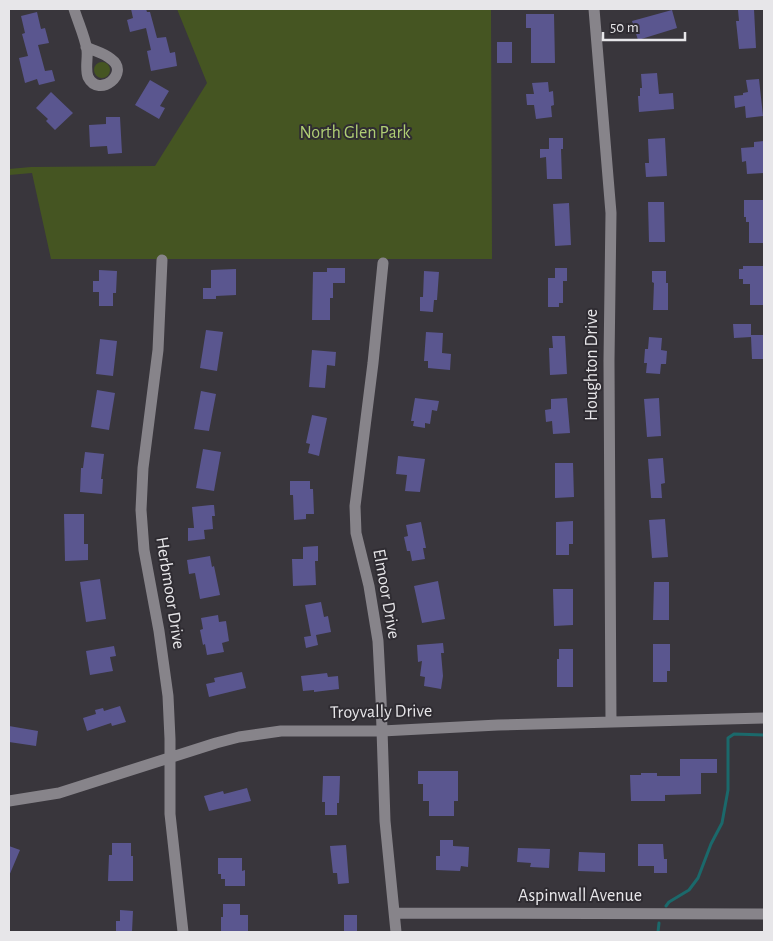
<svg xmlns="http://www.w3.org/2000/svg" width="773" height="941" font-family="'Alegreya Sans',sans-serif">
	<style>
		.green { fill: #455522 }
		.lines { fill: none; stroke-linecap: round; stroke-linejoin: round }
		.stream { stroke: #1b696b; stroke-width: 3 }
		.building { fill: #5a568f }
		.minor { stroke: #87848a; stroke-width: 11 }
		.labels { text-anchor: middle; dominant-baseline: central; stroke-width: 4; stroke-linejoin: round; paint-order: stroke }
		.park-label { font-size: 18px; fill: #afcd74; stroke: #2f2c32 }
		.street-label { font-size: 18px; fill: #e7e6e9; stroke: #2f2c32 }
	</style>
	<rect width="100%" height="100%" fill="#39363c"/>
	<!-- green -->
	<path class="green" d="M 177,9 L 491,9 L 492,259 L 51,259 L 32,173 L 9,175 L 9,169 L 31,167 L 155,166 L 207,83 Z
		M94 70a8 8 0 1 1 16 0a8 8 0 1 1-16 0Z"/>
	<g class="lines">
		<!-- stream -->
		<path class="stream" d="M 666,906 L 669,902 L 689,890 L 698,878 L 711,844 L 722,823 L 728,790 L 728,738 L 734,734 L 764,735
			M 658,932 L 659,923"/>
	</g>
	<!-- building -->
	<path class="building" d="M 131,9 L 146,9 L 147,12 L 150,12 L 157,38 L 166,37 L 170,53 L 175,52 L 177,66 L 151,71 L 147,51 L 151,50 L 146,28 L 130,32 L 127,20 L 133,18 Z
		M 754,9 L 756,48 L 739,49 L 736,21 L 739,21 L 738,10 Z
		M 672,10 L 677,28 L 638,40 L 632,21 Z
		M 37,12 L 41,29 L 45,28 L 49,43 L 38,45 L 45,71 L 52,70 L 55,81 L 39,85 L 37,79 L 25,83 L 19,58 L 28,56 L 22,34 L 25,33 L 21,16 Z
		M 526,14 L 554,14 L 555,63 L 531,63 L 531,28 L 526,28 Z
		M 497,42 L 512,42 L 512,63 L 497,63 Z
		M 657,73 L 659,94 L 673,93 L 674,109 L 639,112 L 638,96 L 640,96 L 640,88 L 642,88 L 641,74 Z
		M 759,79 L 763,116 L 746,118 L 745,106 L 735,108 L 734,96 L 743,95 L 743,93 L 748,92 L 746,80 Z
		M 150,80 L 169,91 L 160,106 L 165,108 L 159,119 L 135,105 Z
		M 548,82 L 549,92 L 553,91 L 554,105 L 551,106 L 552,117 L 536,119 L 534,105 L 527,105 L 526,94 L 534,94 L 532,83 Z
		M 51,92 L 73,113 L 55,130 L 46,121 L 48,119 L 36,108 Z
		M 106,117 L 120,117 L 122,153 L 108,154 L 107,146 L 90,147 L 89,125 L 106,124 Z
		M 549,138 L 563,138 L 563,149 L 561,149 L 562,179 L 547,179 L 546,157 L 540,158 L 540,149 L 549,149 Z
		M 665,138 L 667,176 L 646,177 L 645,163 L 649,163 L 648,139 Z
		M 764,141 L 764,173 L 747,174 L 746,161 L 742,162 L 741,148 L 754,147 L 754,142 Z
		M 744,200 L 764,200 L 764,243 L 749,243 L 749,222 L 746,222 L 746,217 L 744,217 Z
		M 648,202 L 664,202 L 665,242 L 649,242 Z
		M 569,203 L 571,245 L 555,246 L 553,204 Z
		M 743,266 L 764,266 L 764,305 L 750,305 L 750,284 L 743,284 L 743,279 L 739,279 L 739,269 L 743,269 Z
		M 327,268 L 345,268 L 345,283 L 333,283 L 333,298 L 330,298 L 330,320 L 312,320 L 313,272 L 327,272 Z
		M 555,268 L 567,268 L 567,281 L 563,281 L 563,303 L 559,303 L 559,307 L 548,307 L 548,278 L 555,278 Z
		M 236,269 L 236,295 L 216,296 L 216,299 L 203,299 L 203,288 L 211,288 L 211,270 Z
		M 99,270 L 117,271 L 116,293 L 113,293 L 113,306 L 99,306 L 99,292 L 93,292 L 93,281 L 99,281 Z
		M 424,271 L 439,272 L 437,300 L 434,300 L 433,312 L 420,311 L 420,297 L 423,297 Z
		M 652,271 L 666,271 L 666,283 L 668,283 L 668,310 L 653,310 L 654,283 L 652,282 Z
		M 733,324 L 751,324 L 751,335 L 764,335 L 764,359 L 752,359 L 751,337 L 734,338 Z
		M 206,330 L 223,332 L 217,371 L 200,368 Z
		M 426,332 L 443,333 L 442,353 L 451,354 L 450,370 L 428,368 L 428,361 L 424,361 Z
		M 552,336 L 565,336 L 567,374 L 550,375 L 549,348 L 553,348 Z
		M 649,337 L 662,338 L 661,350 L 667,351 L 666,364 L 661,364 L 660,374 L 646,373 L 647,363 L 644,363 L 645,349 L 648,349 Z
		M 100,339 L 117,341 L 113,376 L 96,374 Z
		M 312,350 L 336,352 L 335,366 L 327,365 L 325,388 L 309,387 Z
		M 97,390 L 115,393 L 109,430 L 91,427 Z
		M 201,391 L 216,394 L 209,431 L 194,429 Z
		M 415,398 L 439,401 L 437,411 L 432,410 L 430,424 L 425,423 L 425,428 L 413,426 L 414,421 L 411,421 Z
		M 567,398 L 570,433 L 553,434 L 552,421 L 546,422 L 545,410 L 551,409 L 551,399 Z
		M 659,398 L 661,436 L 647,437 L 644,399 Z
		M 312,415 L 327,418 L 319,456 L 308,453 L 310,444 L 306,443 Z
		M 203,449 L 221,452 L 214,491 L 196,488 Z
		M 85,452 L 104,454 L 101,479 L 103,479 L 102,494 L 80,492 L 81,468 L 83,468 Z
		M 398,456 L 425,459 L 420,492 L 405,491 L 407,475 L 396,474 Z
		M 663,458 L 665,483 L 661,484 L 662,498 L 651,498 L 648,459 Z
		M 555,463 L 573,463 L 574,497 L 555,498 Z
		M 290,481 L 310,481 L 310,489 L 313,489 L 314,514 L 306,514 L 306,519 L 294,520 L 293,495 L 290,495 Z
		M 211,505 L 214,505 L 215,516 L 212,516 L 213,529 L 204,530 L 205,539 L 188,541 L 188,528 L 194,528 L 192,507 Z
		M 64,514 L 84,514 L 84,544 L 88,544 L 88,560 L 65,561 Z
		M 665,519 L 668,557 L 652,558 L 649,520 Z
		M 573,521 L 573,544 L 569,544 L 569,555 L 556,555 L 556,522 Z
		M 421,522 L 426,548 L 423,548 L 425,559 L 412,561 L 410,551 L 407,551 L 404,537 L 408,536 L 406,525 Z
		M 318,546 L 318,561 L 315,561 L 316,585 L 293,586 L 292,559 L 303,559 L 303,547 Z
		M 210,556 L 212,567 L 214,566 L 220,595 L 200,599 L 195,573 L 189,574 L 187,560 Z
		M 100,579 L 106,619 L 86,622 L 80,582 Z
		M 438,581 L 445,619 L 422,623 L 414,586 Z
		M 654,582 L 669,582 L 669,620 L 653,620 Z
		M 553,589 L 573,589 L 573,625 L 554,626 Z
		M 321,602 L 324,617 L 328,616 L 331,632 L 311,636 L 305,605 Z
		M 218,615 L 219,622 L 226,621 L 229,641 L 222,643 L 224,652 L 207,655 L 205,644 L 203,645 L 200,630 L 203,629 L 201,618 Z
		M 316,635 L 318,645 L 306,648 L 304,637 Z
		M 443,643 L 444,653 L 441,653 L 443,676 L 441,689 L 424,686 L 425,677 L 420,676 L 422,661 L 418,662 L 417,645 Z
		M 653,644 L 670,644 L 670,671 L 667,671 L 667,682 L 653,682 Z
		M 114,646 L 116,656 L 110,657 L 113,671 L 90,675 L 86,651 Z
		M 559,649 L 573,649 L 573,687 L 557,687 L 557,659 L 559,659 Z
		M 242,672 L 246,688 L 209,697 L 206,684 L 215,682 L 214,678 Z
		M 327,673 L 328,677 L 338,676 L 339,689 L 314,692 L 314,690 L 303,691 L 301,676 Z
		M 120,706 L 126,722 L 112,726 L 111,723 L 87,731 L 83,718 L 96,714 L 95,710 L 103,708 L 104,711 Z
		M 9,726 L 38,731 L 36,746 L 9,742 Z
		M 680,759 L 717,759 L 717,773 L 701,773 L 701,794 L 665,795 L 665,801 L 631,801 L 630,775 L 641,775 L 641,773 L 657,773 L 657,776 L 680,776 Z
		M 418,771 L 458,771 L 458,801 L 454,801 L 454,816 L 429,816 L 429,801 L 423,801 L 423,784 L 418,784 Z
		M 323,776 L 340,776 L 339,803 L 337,803 L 337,815 L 325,815 L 325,802 L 322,802 Z
		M 247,788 L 251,801 L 209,811 L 204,796 L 223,791 L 224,794 Z
		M 440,840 L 453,840 L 453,846 L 469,847 L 468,867 L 461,866 L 460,871 L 436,870 L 436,856 L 440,856 Z
		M 112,843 L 131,843 L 131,856 L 133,856 L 133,881 L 108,881 L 109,855 L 112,855 Z
		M 638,844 L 663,844 L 664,859 L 667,859 L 667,873 L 654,873 L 654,866 L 638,866 Z
		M 346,845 L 349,883 L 338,884 L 337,873 L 333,873 L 330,846 Z
		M 9,846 L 20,850 L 9,876 Z
		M 518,848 L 550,849 L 549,868 L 530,867 L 531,863 L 517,862 Z
		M 579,852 L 605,853 L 605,872 L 578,871 Z
		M 218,858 L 242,858 L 242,871 L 245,870 L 245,886 L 225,886 L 225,879 L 221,879 L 221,874 L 218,874 Z
		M 223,904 L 240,904 L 240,915 L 248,915 L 248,932 L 221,932 L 221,917 L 223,917 Z
		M 120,910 L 133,911 L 132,932 L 116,932 L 116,921 L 120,921 Z
		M 344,915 L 357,915 L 357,932 L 344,932 Z"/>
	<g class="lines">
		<!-- minor -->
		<path class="minor" d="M 74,9 C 78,22 85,37 87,50 C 88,58 85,69 88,77 C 99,99 131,73 111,59 C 104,53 94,51 86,47
			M 594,9 L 611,213 L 609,361 L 611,722
			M 162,260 L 158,350 L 143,468 L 141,510 L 144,550 L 159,631 L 168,696 L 170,739 L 170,814 L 183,932
			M 383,263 L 373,363 L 355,506 L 356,533 L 369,586 L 378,641 L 381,699 L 385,821 L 396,932
			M 9,801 L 59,793 L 216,743 L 239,737 L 281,731 L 382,731 L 498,725 L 764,718
			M 395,913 L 764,914"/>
	</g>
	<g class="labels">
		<!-- park labels -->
		<g class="park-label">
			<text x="355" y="133">North Glen Park</text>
		</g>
		<!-- street labels -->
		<g class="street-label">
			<text transform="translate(592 365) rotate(-90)">Houghton Drive</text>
			<text transform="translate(170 593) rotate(81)">Herbmoor Drive</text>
			<text transform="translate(386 594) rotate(80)">Elmoor Drive</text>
			<text transform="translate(381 712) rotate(-1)">Troyvally Drive</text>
			<text x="580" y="896">Aspinwall Avenue</text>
		</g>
	</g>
	<!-- border -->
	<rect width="773" height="941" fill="none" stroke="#e7e6e9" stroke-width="20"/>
	<!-- scale -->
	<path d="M603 32v8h82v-8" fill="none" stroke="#e7e6e9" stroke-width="2.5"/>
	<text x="610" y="32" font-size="15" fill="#e7e6e9" stroke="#2f2c32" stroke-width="4" paint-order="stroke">50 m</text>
</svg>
